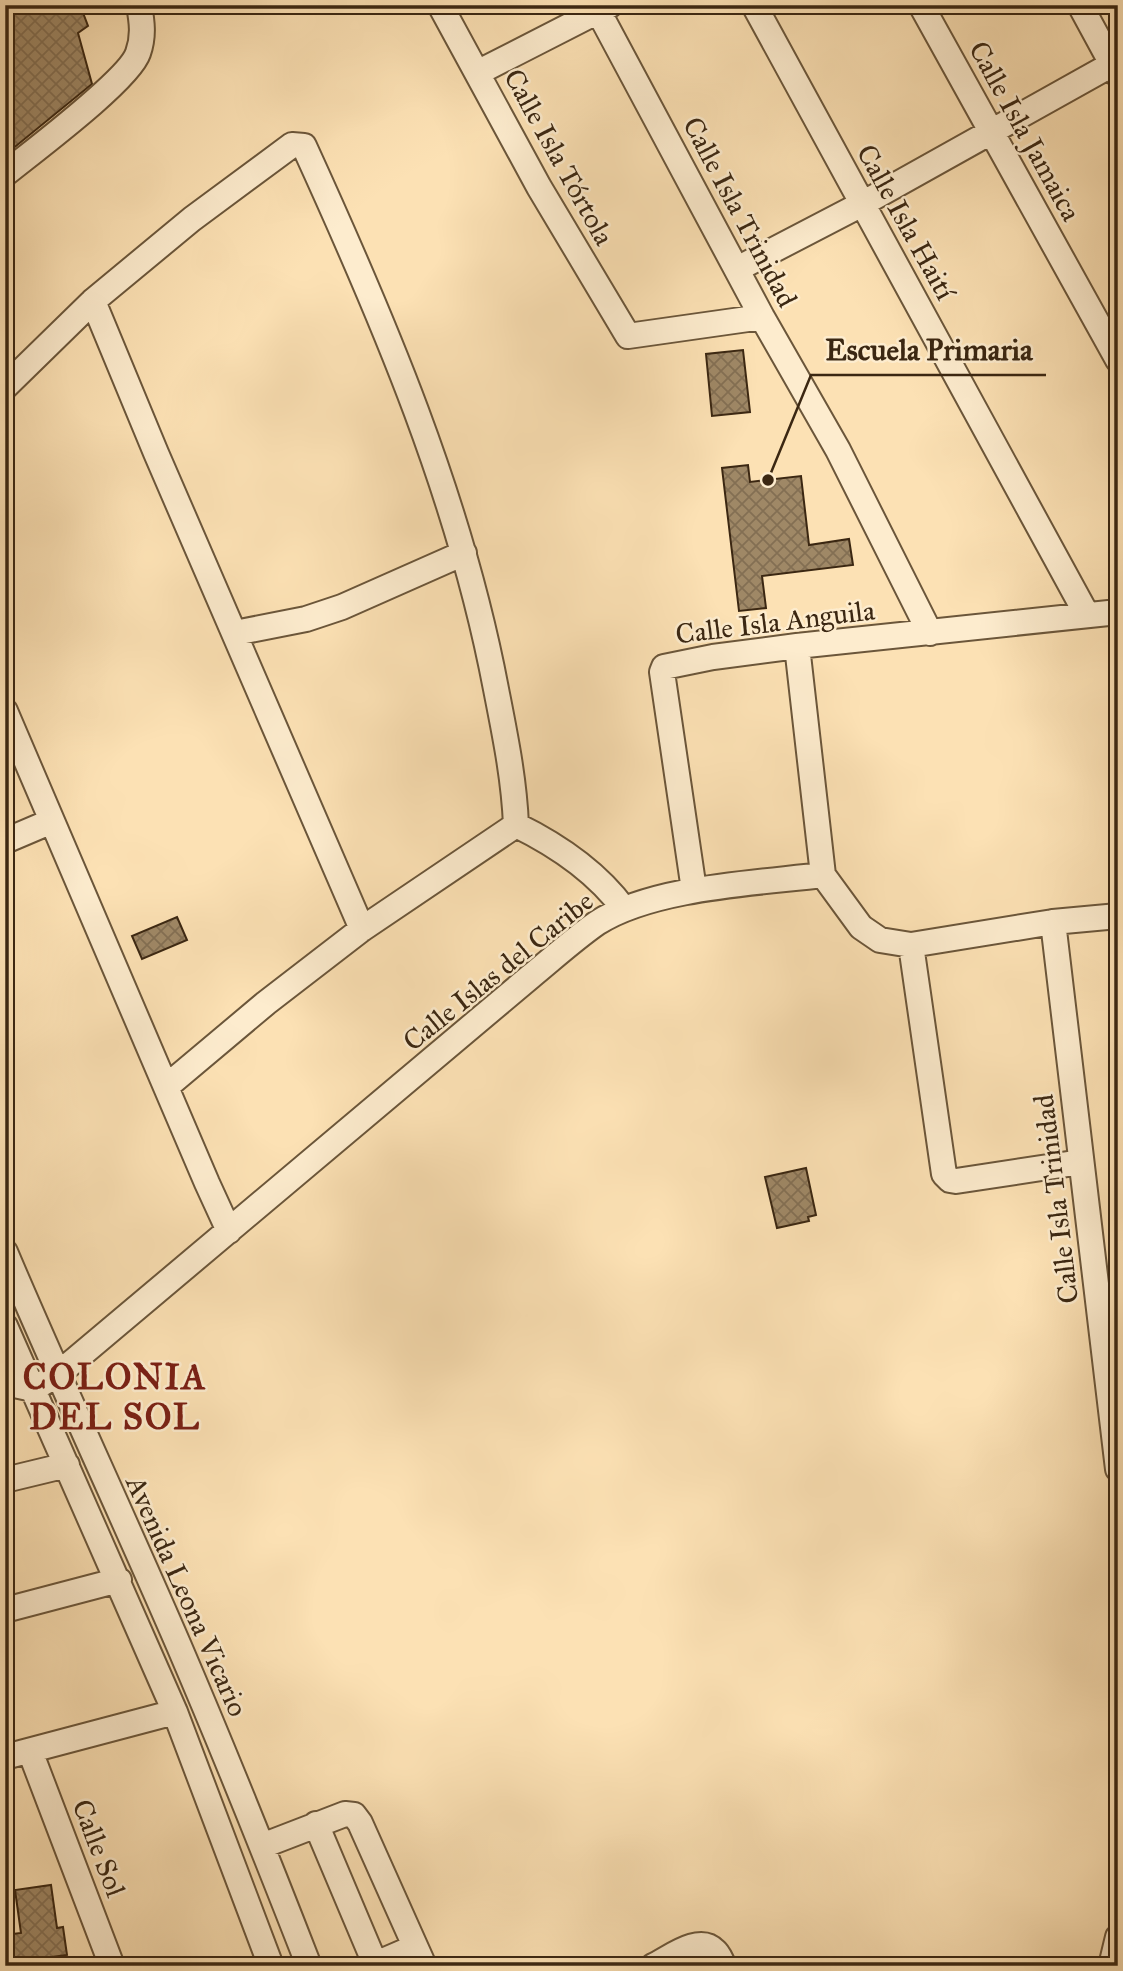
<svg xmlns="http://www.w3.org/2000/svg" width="1123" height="1971" font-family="'IM FELL Great Primer',serif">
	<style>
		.building { fill: url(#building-cross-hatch); stroke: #3b2712; stroke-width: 2 }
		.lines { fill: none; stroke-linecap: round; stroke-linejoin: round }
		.minor-casing { stroke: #6b563a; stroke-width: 28 }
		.minor { stroke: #fdecce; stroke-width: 24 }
		.labels { text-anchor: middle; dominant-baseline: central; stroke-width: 5; stroke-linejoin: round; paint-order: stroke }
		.street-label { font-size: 28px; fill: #3b2712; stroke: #fdecce }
		.district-label { font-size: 35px; font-weight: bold; letter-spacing: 2px; fill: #7a1f14; stroke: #fdecce }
		.leader { fill: none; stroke: #3b2712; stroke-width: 2.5 }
		.callout-dot { fill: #3b2712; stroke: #fdecce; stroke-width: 2.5 }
		.callout-label { font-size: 30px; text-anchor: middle; font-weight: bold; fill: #3b2712; stroke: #fdecce; stroke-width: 5; stroke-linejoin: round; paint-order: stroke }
	</style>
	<defs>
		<pattern id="building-cross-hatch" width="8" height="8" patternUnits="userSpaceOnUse" patternTransform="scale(1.75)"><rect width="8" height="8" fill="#9f8866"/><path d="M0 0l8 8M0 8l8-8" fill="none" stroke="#836f53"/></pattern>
	</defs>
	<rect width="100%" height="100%" fill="#fce1b4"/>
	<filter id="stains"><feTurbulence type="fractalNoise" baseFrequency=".00286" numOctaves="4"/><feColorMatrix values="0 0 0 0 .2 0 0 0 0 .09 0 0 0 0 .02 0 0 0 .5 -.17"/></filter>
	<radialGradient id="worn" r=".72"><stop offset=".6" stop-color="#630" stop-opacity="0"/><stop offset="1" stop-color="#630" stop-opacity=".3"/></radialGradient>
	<!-- building -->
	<path class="building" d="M 5,5 L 80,5 L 88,26 L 78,33 L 92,84 L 5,155 Z
		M 743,350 L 750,412 L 712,416 L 706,354 Z
		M 748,465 L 750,482 L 801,476 L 809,545 L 849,539 L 853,565 L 762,576 L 766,608 L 739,611 L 722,468 Z
		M 177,917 L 187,940 L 142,959 L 132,936 Z
		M 806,1168 L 816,1215 L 808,1217 L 809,1221 L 777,1228 L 765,1177 Z
		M 51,1885 L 57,1928 L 63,1927 L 67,1955 L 5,1963 L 5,1935 L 21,1933 L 15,1890 Z"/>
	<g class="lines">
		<defs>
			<path id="minor" d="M 440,5 L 539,187 L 628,336 L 762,317
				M 595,5 L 762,317 L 838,450 L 930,633
				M 754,5 L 1087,615
				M 921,5 L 1118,360
				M 1080,5 L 1118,75
				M 477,73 L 610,5
				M 5,174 C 32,152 129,80 138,53 C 144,36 142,22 139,5
				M 737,269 L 862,204 L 1118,61
				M 93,301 L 156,453 L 362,929
				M 5,387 L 93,301 L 192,219 L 292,145 L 304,146 C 384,321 460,499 496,689 C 505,735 514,778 516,825
				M 235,633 L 306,619 L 342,607 L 464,553
				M 797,646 L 823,875
				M 5,711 L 207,1183 L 229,1231
				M 516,825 C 557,845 596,871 624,909
				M 5,841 L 52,821
				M 694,890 L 662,672 L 664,667 L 713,657 L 797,646 L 1118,612
				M 1053,922 L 1118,1469
				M 911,945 L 944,1174 L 950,1180 L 956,1181 L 1081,1162
				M 166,1087 L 266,1003 L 362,929 L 516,825
				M 5,1252 C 61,1384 122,1514 179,1646 C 224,1751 267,1858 309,1966
				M 5,1326 L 175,1712 L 271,1966
				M 5,1383 L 33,1389 L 57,1375 L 530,977 C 552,959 574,939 597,923 C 653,887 758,883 823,875 L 861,927 L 880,940 L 911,945 L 1053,922 L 1118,916
				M 5,1480 L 67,1465
				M 5,1610 L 119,1580
				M 30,1751 L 112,1966
				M 5,1757 L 175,1712
				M 316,1824 L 376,1966
				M 262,1846 L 345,1814 L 354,1815 L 360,1823 L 424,1966
				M 371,1966 L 415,1947
				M 653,1966 C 670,1958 699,1934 715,1951 C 719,1954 721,1961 724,1966
				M 1111,1966 L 1118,1937"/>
		</defs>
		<!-- minor casing -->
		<use href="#minor" class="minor-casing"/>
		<!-- minor -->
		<use href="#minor" class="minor"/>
	</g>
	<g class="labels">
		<!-- street labels -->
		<g class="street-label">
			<text transform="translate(1025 131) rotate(61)">Calle Isla Jamaica</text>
			<text transform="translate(559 157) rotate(61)">Calle Isla Tórtola</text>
			<text transform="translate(740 212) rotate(62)">Calle Isla Trinidad</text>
			<text transform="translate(906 222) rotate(61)">Calle Isla Haití</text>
			<text transform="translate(775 622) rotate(-7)">Calle Isla Anguila</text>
			<text transform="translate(498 971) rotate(-39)">Calle Islas del Caribe</text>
			<text transform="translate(1056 1199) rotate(-97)">Calle Isla Trinidad</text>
			<text transform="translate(187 1596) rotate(66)">Avenida Leona Vicario</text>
			<text transform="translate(99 1848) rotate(69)">Calle Sol</text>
		</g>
		<!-- district labels -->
		<g class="district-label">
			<text x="115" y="1377">COLONIA<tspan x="115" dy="40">DEL SOL</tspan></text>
		</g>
	</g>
	<!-- callouts -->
	<path class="leader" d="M768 480L811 375H1046"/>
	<circle class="callout-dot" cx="768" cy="480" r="7"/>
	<g class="callout-label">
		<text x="929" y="360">Escuela Primaria</text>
	</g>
	<!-- margin -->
	<rect width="1123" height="1971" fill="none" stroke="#fce1b4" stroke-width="28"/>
	<rect x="7" y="7" width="1109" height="1957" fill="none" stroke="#3b2712" stroke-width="3.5"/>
	<rect x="14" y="14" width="1095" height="1943" fill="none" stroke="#3b2712" stroke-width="2"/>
	<rect width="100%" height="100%" filter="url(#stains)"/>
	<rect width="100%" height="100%" fill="url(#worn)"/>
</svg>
